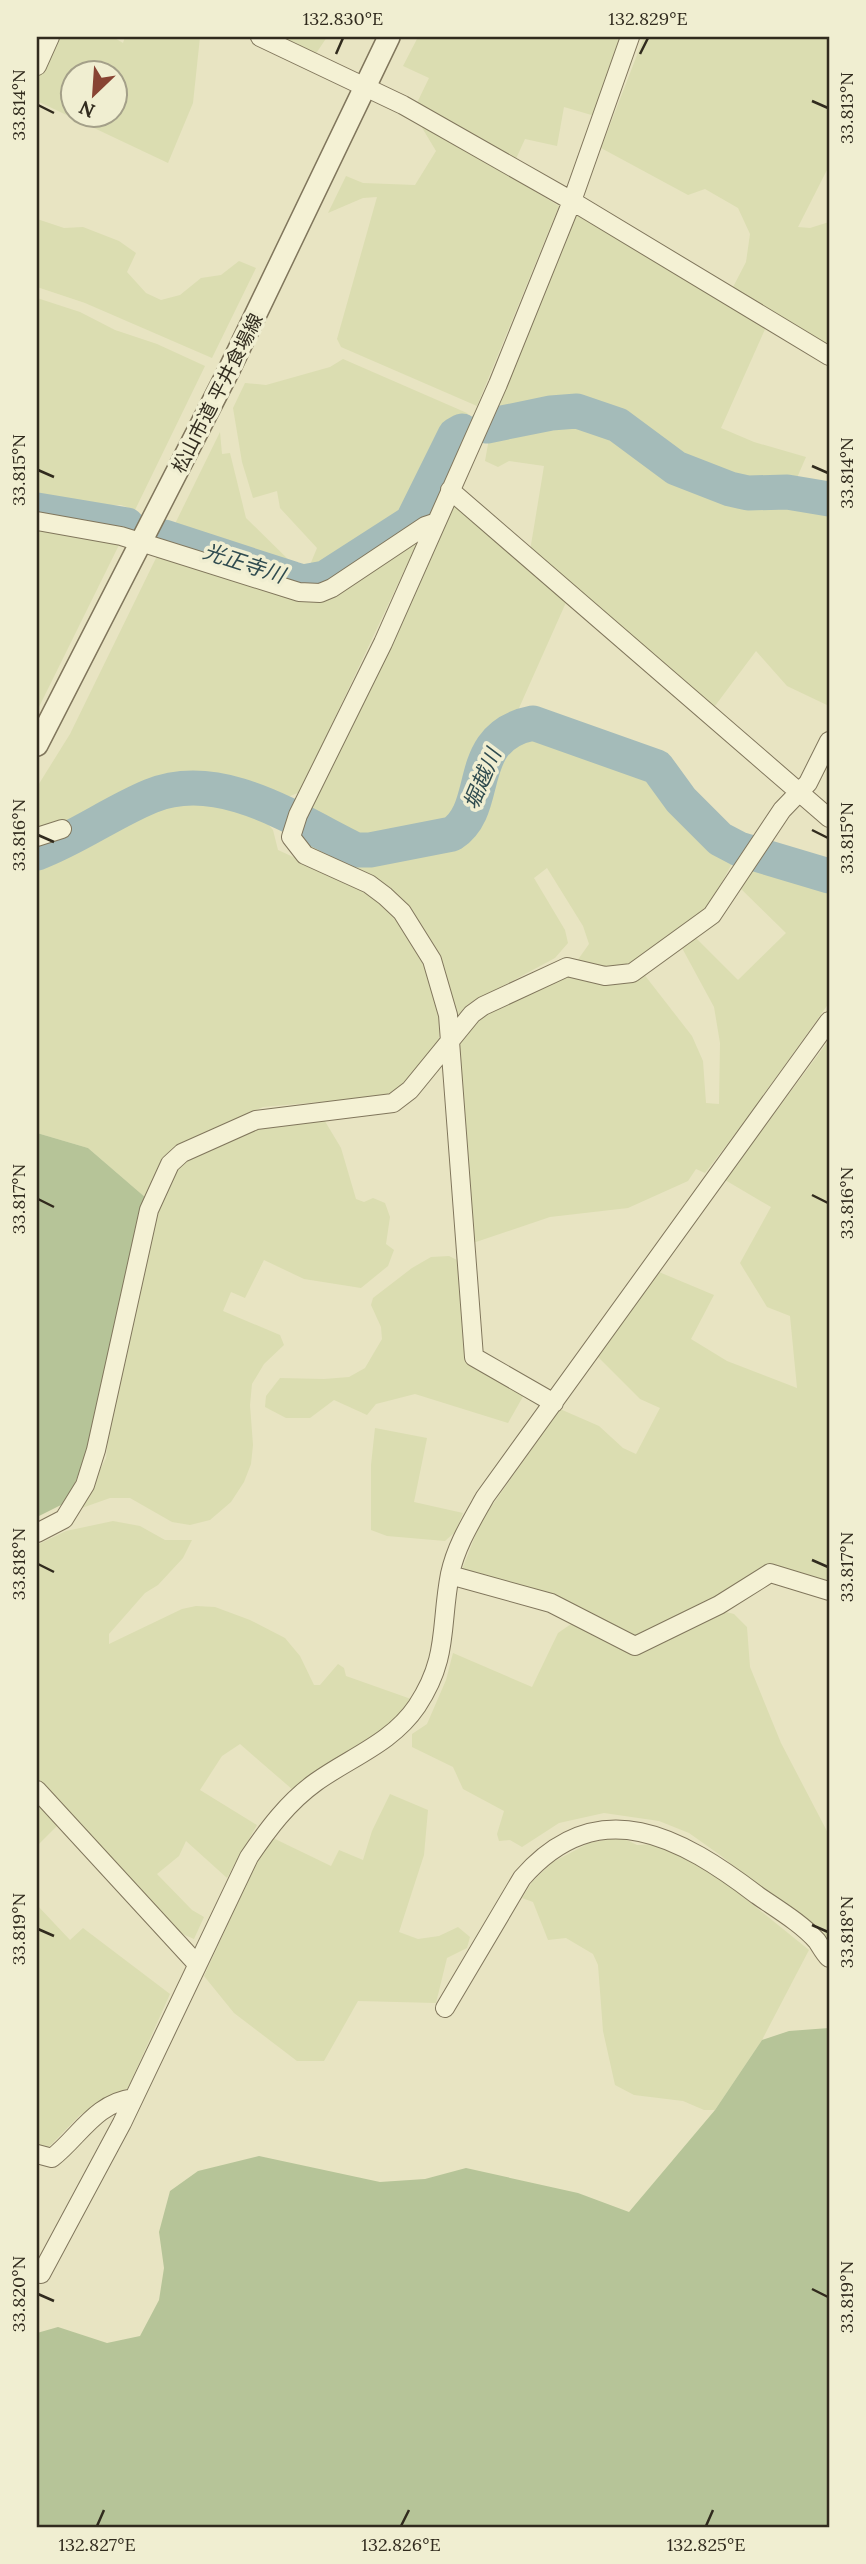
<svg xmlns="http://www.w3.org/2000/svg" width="866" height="2564" font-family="Lora,'Noto Sans JP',serif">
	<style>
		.farmland { fill: #dbddb1; fill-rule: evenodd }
		.green { fill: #b6c498 }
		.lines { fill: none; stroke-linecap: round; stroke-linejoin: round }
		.river { stroke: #a4bbb9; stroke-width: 35 }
		.minor-casing { stroke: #80765c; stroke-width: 20 }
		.tertiary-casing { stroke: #80765c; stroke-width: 24 }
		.minor { stroke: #f4f1d4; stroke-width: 18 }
		.tertiary { stroke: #f4f1d4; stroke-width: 21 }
		.ticks { fill: none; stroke: #312b1e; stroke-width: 2.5 }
		.labels { text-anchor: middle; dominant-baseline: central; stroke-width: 7; stroke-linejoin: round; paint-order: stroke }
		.street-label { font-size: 19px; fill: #312b1e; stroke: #f0eed1 }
		.water-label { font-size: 21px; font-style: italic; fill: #2f4b4f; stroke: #f0eed1 }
		.neatline { fill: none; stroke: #312b1e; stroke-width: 2.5 }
		.ticks-label { font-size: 18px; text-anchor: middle; fill: #312b1e }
	</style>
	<rect width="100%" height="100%" fill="#e8e4c2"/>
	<!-- farmland -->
	<path class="farmland" d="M 55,37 L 113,37 L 123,43 L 125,37 L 200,37 L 193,103 L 168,163 L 37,101 L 37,80 ZM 74,74 L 116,74 L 116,116 L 74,116 Z
		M 277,37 L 327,37 L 315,55 Z
		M 418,37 L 622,37 L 595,116 L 564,107 L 557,146 L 525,139 L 515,161 L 416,105 L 429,78 L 403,66 Z
		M 644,37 L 829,37 L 829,166 L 798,227 L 810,228 L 829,222 L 829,349 L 732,289 L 746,262 L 750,234 L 738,208 L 705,189 L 688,195 L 601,148 Z
		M 418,121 L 559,206 L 477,406 L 341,347 L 337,339 L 377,197 L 363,198 L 328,213 L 346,176 L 363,183 L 415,185 L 436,151 Z
		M 575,213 L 766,327 L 721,428 L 754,442 L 806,457 L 793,487 L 750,488 L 679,462 L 624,421 L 600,410 L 571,403 L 540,406 L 498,416 L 495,405 Z
		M 37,219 L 64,228 L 83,227 L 119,241 L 136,253 L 127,272 L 146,293 L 161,300 L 180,295 L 201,278 L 221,275 L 239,261 L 256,268 L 212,358 L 85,303 L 37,287 Z
		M 37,298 L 80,312 L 115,330 L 157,344 L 205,366 L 135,510 L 121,505 L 72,507 L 37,502 Z
		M 343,359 L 467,413 L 471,419 L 468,425 L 451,431 L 406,520 L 325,573 L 305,577 L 317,548 L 280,508 L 277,491 L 253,498 L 242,462 L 233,408 L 245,383 L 266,385 L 330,367 Z
		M 575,417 L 602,426 L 627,442 L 646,459 L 727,496 L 749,501 L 783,499 L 829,506 L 829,706 L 787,686 L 756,651 L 712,710 L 530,551 L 544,466 L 509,461 L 498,467 L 485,461 L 490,433 L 551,418 Z
		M 220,432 L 222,454 L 230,453 L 246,518 L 299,570 L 297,575 L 170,534 Z
		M 453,499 L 568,598 L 515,717 L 471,760 L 454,820 L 434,832 L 374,844 L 358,844 L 306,818 Z
		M 37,527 L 115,541 L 119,545 L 37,711 Z
		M 420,537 L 300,792 L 283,799 L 222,777 L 182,774 L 160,776 L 60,825 L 37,831 L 37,787 L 70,734 L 158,554 L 294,598 Z
		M 532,728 L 650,773 L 693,828 L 735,858 L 709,906 L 634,963 L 615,970 L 577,961 L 589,944 L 583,926 L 547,868 L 534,878 L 565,930 L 568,943 L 555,958 L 469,1004 L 454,1026 L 405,909 L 312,856 L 297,829 L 361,855 L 454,838 L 465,830 L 476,808 L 486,767 L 498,747 Z
		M 190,794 L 231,802 L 262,817 L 273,830 L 278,850 L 372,893 L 389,907 L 420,958 L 435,991 L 440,1014 L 439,1041 L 401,1088 L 390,1096 L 263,1107 L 180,1145 L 164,1158 L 146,1198 L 88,1148 L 37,1133 L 37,862 L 154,803 Z
		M 753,864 L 829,888 L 829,1003 L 742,1125 L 705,1173 L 696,1169 L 688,1181 L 628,1208 L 550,1217 L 470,1244 L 457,1039 L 478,1016 L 565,974 L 601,984 L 617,984 L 629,983 L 643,973 L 692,1036 L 703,1061 L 706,1103 L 719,1104 L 720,1043 L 714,1007 L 682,948 L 696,938 L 738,980 L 786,933 L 738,886 Z
		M 829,1040 L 829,1584 L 779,1569 L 636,1641 L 461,1572 L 481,1521 L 560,1409 L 599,1426 L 623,1448 L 636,1454 L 660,1408 L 640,1399 L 597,1356 L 659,1272 L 714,1295 L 691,1339 L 727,1361 L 797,1388 L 790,1316 L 767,1307 L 740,1263 L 771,1207 L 725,1180 Z
		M 323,1118 L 341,1148 L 356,1199 L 364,1202 L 373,1198 L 385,1203 L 390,1217 L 386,1244 L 394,1250 L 388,1266 L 361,1288 L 304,1279 L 264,1260 L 245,1298 L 231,1292 L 223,1311 L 280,1335 L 284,1345 L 264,1364 L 252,1384 L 250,1405 L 253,1445 L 251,1464 L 244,1482 L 231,1502 L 210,1520 L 190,1525 L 172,1522 L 130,1498 L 110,1498 L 79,1509 L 106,1458 L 113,1392 L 145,1251 L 167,1180 L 186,1159 L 259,1124 Z
		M 449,1256 L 457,1260 L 468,1360 L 525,1393 L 508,1423 L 415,1394 L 376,1404 L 367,1415 L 334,1400 L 310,1418 L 286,1418 L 265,1407 L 266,1396 L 280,1378 L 324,1379 L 349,1377 L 365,1368 L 382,1339 L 381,1327 L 371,1305 L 373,1298 L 412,1268 L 431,1257 Z
		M 375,1428 L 427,1438 L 414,1502 L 463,1513 L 455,1532 L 445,1541 L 387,1536 L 371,1530 L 371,1465 Z
		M 113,1521 L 140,1526 L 165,1540 L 192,1540 L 183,1558 L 158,1585 L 145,1593 L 109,1634 L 109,1644 L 182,1609 L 196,1606 L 215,1607 L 250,1620 L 285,1638 L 300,1656 L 314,1685 L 320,1685 L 338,1664 L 344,1668 L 346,1676 L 411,1699 L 405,1710 L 381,1732 L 337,1758 L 293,1790 L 240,1744 L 222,1756 L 200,1790 L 257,1825 L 227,1878 L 186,1841 L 179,1856 L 157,1874 L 192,1910 L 204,1917 L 194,1939 L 173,1930 L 49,1790 L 37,1781 L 37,1545 L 66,1531 Z
		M 722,1611 L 734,1614 L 747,1627 L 750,1667 L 781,1743 L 829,1835 L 829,1944 L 824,1932 L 788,1909 L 720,1855 L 689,1833 L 659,1821 L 604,1813 L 559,1823 L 522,1847 L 510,1840 L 499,1841 L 497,1834 L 504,1811 L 463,1789 L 453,1767 L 412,1747 L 412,1734 L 427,1724 L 446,1680 L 453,1653 L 532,1687 L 558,1633 L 574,1622 L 637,1651 Z
		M 390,1794 L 428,1810 L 424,1855 L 399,1932 L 418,1939 L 439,1936 L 458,1927 L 470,1937 L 467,1948 L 447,1958 L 436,2003 L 358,2001 L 324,2061 L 297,2061 L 234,2013 L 204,1976 L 255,1865 L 273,1838 L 331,1866 L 339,1850 L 363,1860 L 372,1831 Z
		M 37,1796 L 62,1821 L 39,1844 L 37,1841 Z
		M 621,1837 L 637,1845 L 659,1844 L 711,1871 L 809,1950 L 762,2040 L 715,2110 L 704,2110 L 683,2101 L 634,2095 L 615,2085 L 603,2031 L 598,1965 L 593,1954 L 566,1938 L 548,1940 L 533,1902 L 522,1898 L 532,1882 L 553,1862 L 589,1843 Z
		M 37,1905 L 70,1940 L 83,1928 L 170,1994 L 128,2088 L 80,2115 L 46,2150 L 37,2147 Z"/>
	<!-- green -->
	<path class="green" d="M 37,1133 L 88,1148 L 146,1198 L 91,1444 L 67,1502 L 37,1517 Z
		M 829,2028 L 829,2527 L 37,2527 L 37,2333 L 58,2327 L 107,2343 L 140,2336 L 159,2300 L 164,2268 L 159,2232 L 170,2191 L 198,2171 L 259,2156 L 380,2182 L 425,2179 L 466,2168 L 578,2193 L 629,2212 L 715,2110 L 762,2040 L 789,2031 Z"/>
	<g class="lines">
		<!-- river -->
		<path class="river" d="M 487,426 L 551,413 L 577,411 L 618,425 L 676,468 L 730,489 L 748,493 L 787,492 L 829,499
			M 37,510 L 127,525
			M 164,537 L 293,579 L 303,582 L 325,578 L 412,522 L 455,435 L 462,431
			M 37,853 C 77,838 112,812 151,796 C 220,768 295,820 356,850 L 370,850 L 452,834 C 493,807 462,737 533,723 L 657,767 L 681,800 L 720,839 L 739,849 L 829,876"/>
		<defs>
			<path id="minor" d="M 260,37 L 403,105 L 572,201 L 829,356
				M 37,66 L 50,37
				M 450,490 L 829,818
				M 37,521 L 121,536 L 299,592 L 320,593 L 332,588 L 425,526 L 434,523
				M 37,837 L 62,829
				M 554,1403 L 474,1357 L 448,1015 L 432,960 L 402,912 L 385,896 L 369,884 L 305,855 L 291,837 L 298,815 L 383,643 L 498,384 L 572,201 L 630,37
				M 37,1533 L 64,1519 L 85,1485 L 96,1450 L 149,1210 L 170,1164 L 182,1153 L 256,1120 L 393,1103 L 410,1090 L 472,1014 L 483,1006 L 567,967 L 605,976 L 632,973 L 712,915 L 782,810 L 808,783 L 829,741
				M 450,1575 L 551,1603 L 635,1646 L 719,1605 L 770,1573 L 829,1591
				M 37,1790 L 196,1963
				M 445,2008 L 522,1878 C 599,1790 682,1838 757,1895 C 777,1909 801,1923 817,1941 C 821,1947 824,1953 829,1958
				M 37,2154 L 52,2158 C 80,2136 95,2103 134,2098
				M 41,2274 L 122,2123 L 249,1857 C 268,1829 288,1802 316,1782 C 351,1757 392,1743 417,1706 C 449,1658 440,1626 450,1574 C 456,1546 471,1522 485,1497 L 829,1021"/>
			<path id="tertiary" d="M 37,745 L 229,370 L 389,37"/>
		</defs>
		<!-- minor casing -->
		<use href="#minor" class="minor-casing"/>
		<!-- tertiary casing -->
		<use href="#tertiary" class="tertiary-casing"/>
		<!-- minor -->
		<use href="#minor" class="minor"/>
		<!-- tertiary -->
		<use href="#tertiary" class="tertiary"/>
	</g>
	<!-- ticks -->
	<path class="ticks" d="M 336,54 L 343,38M 640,54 L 648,38M 812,101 L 828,108M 38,105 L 54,113M 812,466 L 828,473M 38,470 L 54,477M 812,830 L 828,838M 38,835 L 54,842M 812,1195 L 828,1203M 38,1199 L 54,1207M 812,1560 L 828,1567M 38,1564 L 54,1572M 812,1925 L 828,1932M 38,1929 L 54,1936M 812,2289 L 828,2297M 38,2294 L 54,2301M 97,2526 L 104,2510M 401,2526 L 409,2510M 706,2526 L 713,2510"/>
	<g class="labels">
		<!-- street labels -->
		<g class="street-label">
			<text transform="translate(217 393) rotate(-63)">松山市道 平井食場線</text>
		</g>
		<!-- water labels -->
		<g class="water-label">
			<text transform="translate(244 563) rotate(18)">光正寺川</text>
			<text transform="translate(482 779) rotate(-67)">堀越川</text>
		</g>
	</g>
	<!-- border -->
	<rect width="866" height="2564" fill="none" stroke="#f0eed1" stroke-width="77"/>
	<!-- north arrow -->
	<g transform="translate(94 94) rotate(205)"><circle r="33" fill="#f0eed1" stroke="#a4a089" stroke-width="2"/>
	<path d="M0-5L12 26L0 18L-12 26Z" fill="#884433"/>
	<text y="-10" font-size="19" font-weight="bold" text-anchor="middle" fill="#312b1e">N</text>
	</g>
	<rect x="38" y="38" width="790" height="2488" class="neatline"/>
	<g class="ticks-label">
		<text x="343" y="25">132.830°E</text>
		<text x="648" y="25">132.829°E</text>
		<text transform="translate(19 105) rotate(-90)" y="6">33.814°N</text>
		<text transform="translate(847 108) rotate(-90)" y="6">33.813°N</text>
		<text transform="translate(19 470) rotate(-90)" y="6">33.815°N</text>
		<text transform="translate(847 473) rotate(-90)" y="6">33.814°N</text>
		<text transform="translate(19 835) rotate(-90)" y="6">33.816°N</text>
		<text transform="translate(847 838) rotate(-90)" y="6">33.815°N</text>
		<text transform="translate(19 1199) rotate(-90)" y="6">33.817°N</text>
		<text transform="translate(847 1203) rotate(-90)" y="6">33.816°N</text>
		<text transform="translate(19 1564) rotate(-90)" y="6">33.818°N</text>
		<text transform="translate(847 1567) rotate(-90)" y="6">33.817°N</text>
		<text transform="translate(19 1929) rotate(-90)" y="6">33.819°N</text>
		<text transform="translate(847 1932) rotate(-90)" y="6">33.818°N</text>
		<text transform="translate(19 2294) rotate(-90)" y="6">33.820°N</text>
		<text transform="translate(847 2297) rotate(-90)" y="6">33.819°N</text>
		<text x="97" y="2551">132.827°E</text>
		<text x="401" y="2551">132.826°E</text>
		<text x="706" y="2551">132.825°E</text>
	</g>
</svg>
